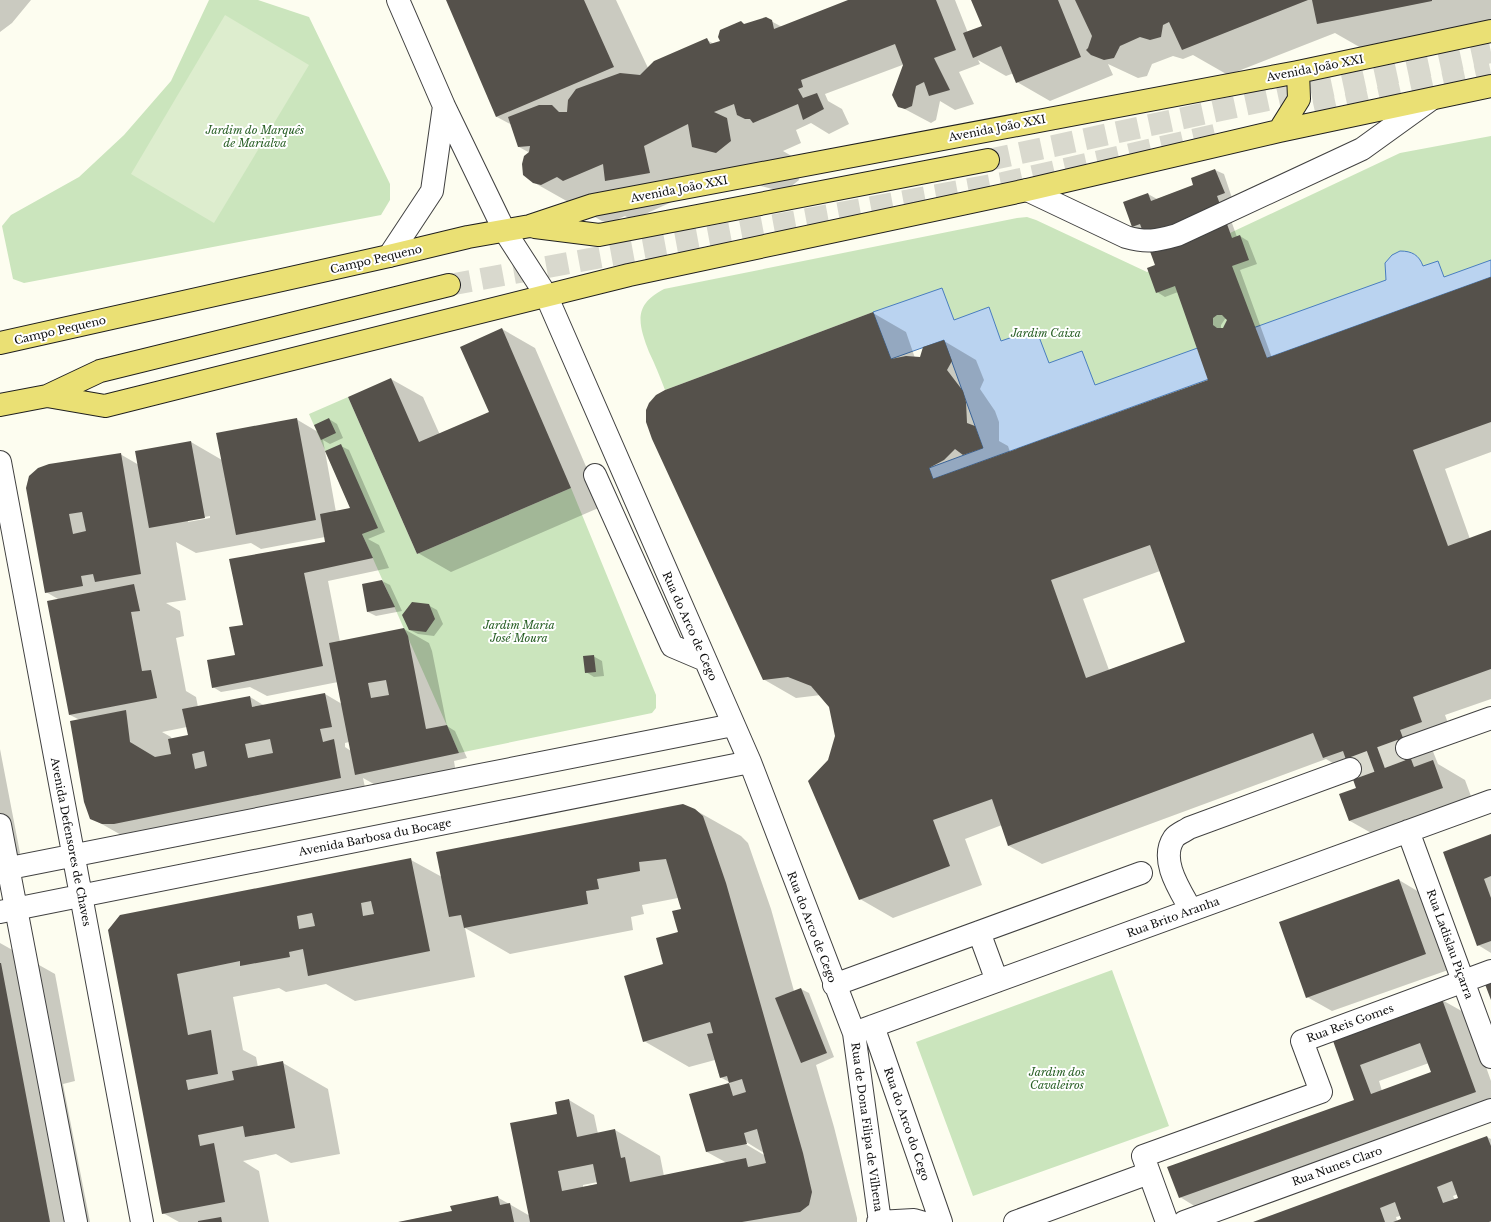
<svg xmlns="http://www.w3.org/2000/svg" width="1491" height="1222" font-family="'Libre Baskerville',serif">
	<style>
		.green { fill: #cbe5bd }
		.pitch { fill: #ddedce }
		.water { fill: #bad3f0; stroke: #497dbf }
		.shadow { fill: #0003; fill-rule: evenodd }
		.building { fill: #55514b; fill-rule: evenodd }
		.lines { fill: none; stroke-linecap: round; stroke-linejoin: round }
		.minor-tunnel { stroke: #d9d9ce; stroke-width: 22; stroke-dasharray: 22 11; stroke-linecap: butt }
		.major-tunnel { stroke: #d9d9ce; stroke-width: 22; stroke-dasharray: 22 11; stroke-linecap: butt }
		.minor-casing { stroke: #414141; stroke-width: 24 }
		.major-casing { stroke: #1f1f1f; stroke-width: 24 }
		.minor { stroke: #fff; stroke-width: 22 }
		.major { stroke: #eae074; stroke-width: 22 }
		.labels { text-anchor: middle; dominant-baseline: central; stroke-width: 4; stroke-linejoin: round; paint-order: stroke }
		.street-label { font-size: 11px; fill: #0e0e0e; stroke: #fff }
		.park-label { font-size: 11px; font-style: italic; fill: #285f25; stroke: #fff }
	</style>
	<rect width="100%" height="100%" fill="#fdfdf0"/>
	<!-- green -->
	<path class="green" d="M 209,0 L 258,0 L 309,17 L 390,184 L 390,200 L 381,215 L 24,283 L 13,279 L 2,226 L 11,215 L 79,177 L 124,135 L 171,81 Z
		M 1491,136 L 1491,277 L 988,459 L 944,340 L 891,359 L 873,312 L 665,390 C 660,377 655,364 649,352 C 638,323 633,305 664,289 L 1017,218 L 1027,217 L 1036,220 L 1147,272 L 1400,153 Z
		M 348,397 L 417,554 L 571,488 L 656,695 L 656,708 L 652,713 L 459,753 L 309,414 Z
		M 1112,970 L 1169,1126 L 973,1196 L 916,1042 Z"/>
	<!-- pitch -->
	<path class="pitch" d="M 225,15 L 309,65 L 214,223 L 131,174 Z"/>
	<!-- water -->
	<path class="water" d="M 1400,251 C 1412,251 1419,255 1423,266 L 1438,261 L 1444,277 L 1491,260 L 1491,277 L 933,479 L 929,468 L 983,448 L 944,340 L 891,359 L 873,312 L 942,288 L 954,320 L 989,307 L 1001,341 L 1036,329 L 1049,363 L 1082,351 L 1095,385 L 1386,280 L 1385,263 L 1392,255 Z"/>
	<!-- shadow -->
	<path class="shadow" d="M 0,0 L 31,0 L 12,23 L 0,32 Z
		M 447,0 L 616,0 L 648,68 L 707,40 L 714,44 L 722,42 L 741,22 L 745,25 L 771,21 L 782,27 L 851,0 L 955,0 L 968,33 L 983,26 L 972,0 L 1491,0 L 1491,24 L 1363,49 L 1335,33 L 1228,75 L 1193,55 L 1183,59 L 1173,56 L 1152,64 L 1147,76 L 1138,78 L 1108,64 L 1113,75 L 1050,101 L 1017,82 L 1014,73 L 1006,76 L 978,60 L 980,64 L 959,72 L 974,104 L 955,110 L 940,101 L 936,120 L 931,123 L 899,106 L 905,64 L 825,94 L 828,101 L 842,109 L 849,124 L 829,134 L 811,123 L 796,130 L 801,143 L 783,151 L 795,158 L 799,180 L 784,192 L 761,186 L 738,172 L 632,220 L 625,216 L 609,223 L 602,221 L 533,182 L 530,153 L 519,147 L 512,125 L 497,117 Z
		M 1215,170 L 1224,174 L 1232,198 L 1224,201 L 1237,237 L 1240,236 L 1248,241 L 1257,264 L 1240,270 L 1272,358 L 1491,278 L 1491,452 L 1445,469 L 1470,539 L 1491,531 L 1491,699 L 1445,715 L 1454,740 L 1432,749 L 1438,764 L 1465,780 L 1475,807 L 1382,839 L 1350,821 L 1358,788 L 1353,775 L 1326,759 L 1042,864 L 1009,846 L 1002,825 L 965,839 L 982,885 L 893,918 L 860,899 L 829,760 L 836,736 L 830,707 L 821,695 L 796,698 L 763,679 L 873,313 L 906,332 L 915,358 L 920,358 L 944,341 L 976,360 L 984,380 L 980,389 L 995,411 L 999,422 L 999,441 L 1008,446 L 1010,452 L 1210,380 L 1178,292 L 1165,297 L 1157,292 L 1157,266 L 1141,231 L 1133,227 L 1148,194 L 1157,199 L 1195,185 L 1192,178 ZM 1225,319 L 1228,319 L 1224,329 L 1221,329 L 1221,325 ZM 1160,571 L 1186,643 L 1109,670 L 1083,599 Z
		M 502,329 L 535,348 L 603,506 L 451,572 L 418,553 L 391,379 L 423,397 L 440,435 L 490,412 Z
		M 296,419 L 318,432 L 329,419 L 337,424 L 343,438 L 330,444 L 323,440 L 336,512 L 352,508 L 341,446 L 349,450 L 385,532 L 368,539 L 379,545 L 389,568 L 328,581 L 340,642 L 404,629 L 429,643 L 432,651 L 447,726 L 455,731 L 467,758 L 454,761 L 456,774 L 381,788 L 363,778 L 366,792 L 211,840 L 160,850 L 148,850 L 91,818 L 80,720 L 70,715 L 58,599 L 46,592 L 27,488 L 120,454 L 139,465 L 191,442 L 222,460 ZM 210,516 L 210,518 L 188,522 L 188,520 ZM 325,537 L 326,542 L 244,626 L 236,657 L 213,687 L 221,692 L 250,687 L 267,696 L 338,682 L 342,704 L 325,694 L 265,706 L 250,697 L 198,707 L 196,697 L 186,691 L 176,638 L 184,636 L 180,611 L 166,603 L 186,600 L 176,542 L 196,553 L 251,543 L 261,549 ZM 187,727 L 189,736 L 172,740 L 171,737 L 162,732 ZM 349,742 L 351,751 L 345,747 L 345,743 Z
		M 382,581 L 390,585 L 402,611 L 376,616 L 368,612 Z
		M 428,605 L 437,610 L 443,624 L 434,636 L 418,634 L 410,630 Z
		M 593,656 L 602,661 L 604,676 L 594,677 L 586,672 Z
		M 0,749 L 20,853 L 5,878 L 0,879 Z
		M 695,810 L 741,836 L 748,843 L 771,909 L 794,991 L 801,989 L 809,993 L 834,1057 L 816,1065 L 834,1127 L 857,1218 L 857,1222 L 400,1222 L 453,1211 L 497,1197 L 530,1216 L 559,1114 L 569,1100 L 594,1115 L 598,1134 L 615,1130 L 660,1156 L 664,1176 L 727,1163 L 707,1152 L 691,1095 L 731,1083 L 720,1077 L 715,1060 L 689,1067 L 644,1041 L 665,965 L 680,932 L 682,910 L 678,898 L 642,905 L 644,914 L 631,917 L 633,930 L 510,954 L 465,928 L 475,977 L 355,1001 L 326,984 L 286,992 L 279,988 L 233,997 L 243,1050 L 256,1057 L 258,1067 L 283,1063 L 328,1089 L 340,1154 L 291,1163 L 276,1154 L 243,1161 L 259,1171 L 269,1222 L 179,1222 L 163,1213 L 164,908 L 411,860 L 442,877 ZM 743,1140 L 764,1153 L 764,1155 L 742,1142 ZM 598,1182 L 598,1184 L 583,1187 L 583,1185 Z
		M 1491,835 L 1491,953 L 1478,945 L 1444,853 Z
		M 1399,880 L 1424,895 L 1451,969 L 1332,1011 L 1307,997 Z
		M 0,943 L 55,974 L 75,1081 L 63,1084 L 90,1222 L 0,1222 Z
		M 1442,1000 L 1467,1014 L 1491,1081 L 1491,1109 L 1196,1207 L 1180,1197 L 1356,1100 L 1334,1039 ZM 1429,1063 L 1432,1073 L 1382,1091 L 1379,1081 Z
		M 1487,1137 L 1491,1139 L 1491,1222 L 1255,1222 ZM 1458,1194 L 1460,1198 L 1455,1200 L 1453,1196 ZM 1400,1216 L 1402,1219 L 1397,1221 L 1396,1217 Z"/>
	<!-- building -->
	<path class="building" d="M 446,0 L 584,0 L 614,67 L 496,117 Z
		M 848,0 L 936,0 L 956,50 L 934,58 L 950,90 L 929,96 L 924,82 L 916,86 L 912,106 L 905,109 L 898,107 L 892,95 L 903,65 L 895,44 L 801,80 L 803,87 L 798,89 L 803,98 L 817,93 L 824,109 L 803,120 L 798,104 L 753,123 L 750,119 L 745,119 L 737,115 L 734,104 L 714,112 L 727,118 L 731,141 L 716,153 L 692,147 L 688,124 L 644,146 L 650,173 L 605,181 L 603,164 L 563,181 L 557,177 L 541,185 L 533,183 L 523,175 L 522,164 L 524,156 L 529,152 L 530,146 L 518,147 L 508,117 L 539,105 L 552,105 L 559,112 L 567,112 L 568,100 L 576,89 L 620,73 L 640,75 L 654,61 L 707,38 L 710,44 L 720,41 L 718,37 L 720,30 L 741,21 L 744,24 L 766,17 L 772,20 L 774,29 Z
		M 971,0 L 1058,0 L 1081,57 L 1016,83 L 1001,46 L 973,58 L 963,33 L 982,26 Z
		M 1075,0 L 1308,0 L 1182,50 L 1169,22 L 1163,25 L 1161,37 L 1150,40 L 1140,37 L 1120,46 L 1114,58 L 1104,60 L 1091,55 L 1086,50 L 1088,48 L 1092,36 Z
		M 1312,0 L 1432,0 L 1432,1 L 1317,24 Z
		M 1215,169 L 1225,193 L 1217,196 L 1232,238 L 1240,235 L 1249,260 L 1232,266 L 1267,358 L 1491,277 L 1491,422 L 1413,450 L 1448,546 L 1491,530 L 1491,669 L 1413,697 L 1422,722 L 1400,730 L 1414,767 L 1433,760 L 1443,788 L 1349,821 L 1339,794 L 1356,788 L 1343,751 L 1323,758 L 1313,733 L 1008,846 L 992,799 L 933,820 L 950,866 L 859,900 L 808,781 L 828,760 L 835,736 L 829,707 L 811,686 L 788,677 L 763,680 L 652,439 L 646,422 L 646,410 L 649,403 L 656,395 L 665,390 L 873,312 L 891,359 L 906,356 L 920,357 L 923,347 L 944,340 L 952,361 L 947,370 L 963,391 L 966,402 L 967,423 L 975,426 L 983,448 L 963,455 L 955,449 L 944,460 L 929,468 L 933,479 L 1208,380 L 1175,286 L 1156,293 L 1147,268 L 1155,265 L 1140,224 L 1132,227 L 1123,202 L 1148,193 L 1151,201 L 1193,185 L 1191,178 ZM 1217,315 L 1222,315 L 1227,320 L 1223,328 L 1217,328 L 1213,325 L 1213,318 ZM 1150,545 L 1185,642 L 1086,678 L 1051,580 Z
		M 502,328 L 571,488 L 417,554 L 348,397 L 391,378 L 419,442 L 489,412 L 460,347 Z
		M 297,418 L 316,520 L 236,535 L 216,433 Z
		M 329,418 L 336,433 L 321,440 L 314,425 Z
		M 191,441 L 205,518 L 149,528 L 135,451 Z
		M 341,444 L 378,528 L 362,534 L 373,558 L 304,573 L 323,666 L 212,688 L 207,660 L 235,655 L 229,627 L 243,625 L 229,559 L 325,542 L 320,514 L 350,508 L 325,451 Z
		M 121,453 L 141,574 L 95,582 L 93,574 L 81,576 L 83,586 L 45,593 L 26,488 L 29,476 L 38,468 L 49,464 ZM 82,512 L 86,531 L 73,534 L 69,514 Z
		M 382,580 L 395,607 L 367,612 L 362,584 Z
		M 134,584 L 140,611 L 131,612 L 142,671 L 151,670 L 157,698 L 69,715 L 47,601 Z
		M 412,602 L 429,604 L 435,619 L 426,632 L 409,630 L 402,615 Z
		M 404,628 L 408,636 L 426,729 L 447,725 L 459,753 L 355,775 L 329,643 ZM 386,680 L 389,695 L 371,698 L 368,683 Z
		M 594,655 L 596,672 L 585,673 L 583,656 Z
		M 325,693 L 332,727 L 320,729 L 323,742 L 334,739 L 341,778 L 114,824 L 102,824 L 90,819 L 84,802 L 70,721 L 126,710 L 130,742 L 155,757 L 171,754 L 168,739 L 188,735 L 182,709 L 250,696 L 252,707 ZM 270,739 L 273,753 L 248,758 L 245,744 ZM 204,751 L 207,766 L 195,769 L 192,754 Z
		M 683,804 L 695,809 L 703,816 L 726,883 L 803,1153 L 812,1192 L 809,1205 L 800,1212 L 742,1222 L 530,1222 L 510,1123 L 557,1114 L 555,1102 L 569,1099 L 577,1137 L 615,1129 L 621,1158 L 625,1157 L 630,1182 L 746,1158 L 748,1167 L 766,1163 L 757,1129 L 744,1133 L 747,1144 L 706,1152 L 689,1094 L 729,1083 L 733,1096 L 746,1092 L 742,1079 L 729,1083 L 727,1076 L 720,1078 L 707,1034 L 713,1033 L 710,1022 L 643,1042 L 624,976 L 663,964 L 656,938 L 678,932 L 672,911 L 681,909 L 666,859 L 639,862 L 640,871 L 597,879 L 599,889 L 586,891 L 588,904 L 464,928 L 461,915 L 449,917 L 436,852 ZM 593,1164 L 597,1184 L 562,1191 L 558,1171 Z
		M 1491,834 L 1491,876 L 1484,879 L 1491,898 L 1491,941 L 1477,946 L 1443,852 Z
		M 411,858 L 430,951 L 308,976 L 303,949 L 289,952 L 290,957 L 240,966 L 240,961 L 177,974 L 188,1035 L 211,1030 L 218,1074 L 186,1080 L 188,1090 L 234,1080 L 232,1071 L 283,1061 L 295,1128 L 245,1137 L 243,1126 L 198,1135 L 200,1146 L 214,1143 L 225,1202 L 162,1214 L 108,930 L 120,915 ZM 371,901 L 374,914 L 363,916 L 361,903 ZM 312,913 L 315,926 L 299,929 L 297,916 Z
		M 1399,879 L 1426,954 L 1306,998 L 1279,922 Z
		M 0,963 L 1,963 L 50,1222 L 0,1222 Z
		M 1491,976 L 1491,1000 L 1483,979 Z
		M 801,988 L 827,1053 L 801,1063 L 775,998 Z
		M 1442,999 L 1476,1092 L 1179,1198 L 1167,1167 L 1354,1100 L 1332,1038 ZM 1420,1043 L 1431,1072 L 1371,1094 L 1360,1065 Z
		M 1487,1136 L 1491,1146 L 1491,1221 L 1489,1222 L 1393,1222 L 1401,1219 L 1395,1202 L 1380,1208 L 1385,1222 L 1253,1222 ZM 1452,1181 L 1458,1198 L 1443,1203 L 1437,1187 Z
		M 498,1196 L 500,1205 L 510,1203 L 514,1222 L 398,1222 L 452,1211 L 450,1206 Z
		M 221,1217 L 222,1222 L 198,1222 L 198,1221 Z"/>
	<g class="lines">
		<!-- minor-tunnel -->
		<path class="minor-tunnel" d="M 1350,769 L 1407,748"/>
		<!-- major-tunnel -->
		<path class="major-tunnel" d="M 1315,112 L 1491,73
			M 988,160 L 1491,52
			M 449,285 L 1003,183 L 1215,135"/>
		<defs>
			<path id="minor" d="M 398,0 L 444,106 L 504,230 L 546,295 L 750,762 L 854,1033 L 880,1222
				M 1027,190 L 1126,237 C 1147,243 1156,241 1177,235 L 1362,149 L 1430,100
				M 389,256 L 432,191 L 444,106
				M 0,462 L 142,1222
				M 595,475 L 672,646 L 705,660
				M 1407,748 L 1491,718
				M 0,825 L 76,1222
				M 1408,831 L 1491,1057
				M 0,870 L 733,725
				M 1191,910 C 1180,890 1159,860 1174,838 C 1177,834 1185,831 1189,828 L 1350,769
				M 0,912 L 750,762
				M 979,932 L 997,981
				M 834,985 L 1141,873
				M 873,1026 L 941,1222
				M 854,1033 L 1491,801
				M 878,1222 L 914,1220 L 921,1222
				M 1015,1222 L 1149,1173
				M 1167,1222 L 1143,1156 L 1321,1092 L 1302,1041 L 1491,971
				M 1184,1222 L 1491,1110"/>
			<path id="major" d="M 1279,131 L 1299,99 L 1298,72
				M 535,227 L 599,235 L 988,160
				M 0,343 L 389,256 L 468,237 L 530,226 L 593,205 L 1298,72 L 1491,31
				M 47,396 L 100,371 L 449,285
				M 0,405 L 47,396 L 105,406 L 629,275 L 1027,190 L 1279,131 L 1491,86"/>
		</defs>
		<!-- minor casing -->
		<use href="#minor" class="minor-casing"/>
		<!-- major casing -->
		<use href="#major" class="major-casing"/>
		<!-- minor -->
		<use href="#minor" class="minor"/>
		<!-- major -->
		<use href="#major" class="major"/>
	</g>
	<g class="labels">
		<!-- street labels -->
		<g class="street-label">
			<text transform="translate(1315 68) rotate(-11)">Avenida João XXI</text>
			<text transform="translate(997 128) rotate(-11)">Avenida João XXI</text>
			<text transform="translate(679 189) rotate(-11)">Avenida João XXI</text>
			<text transform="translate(376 259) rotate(-13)">Campo Pequeno</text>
			<text transform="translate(60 330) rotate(-13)">Campo Pequeno</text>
			<text transform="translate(690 626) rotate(66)">Rua do Arco de Cego</text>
			<text transform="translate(375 837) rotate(-11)">Avenida Barbosa du Bocage</text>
			<text transform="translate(71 842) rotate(79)">Avenida Defensores de Chaves</text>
			<text transform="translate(1173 917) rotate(-20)">Rua Brito Aranha</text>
			<text transform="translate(812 927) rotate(69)">Rua do Arco de Cego</text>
			<text transform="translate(1450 944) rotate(70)">Rua Ladislau Piçarra</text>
			<text transform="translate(1350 1023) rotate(-20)">Rua Reis Gomes</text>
			<text transform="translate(907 1124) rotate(71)">Rua do Arco do Cego</text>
			<text transform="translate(867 1127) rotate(82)">Rua de Dona Filipa de Vilhena</text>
			<text transform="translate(1337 1166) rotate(-20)">Rua Nunes Claro</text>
		</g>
		<!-- park labels -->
		<g class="park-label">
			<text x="255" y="130">Jardim do Marquês<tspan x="255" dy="13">de Marialva</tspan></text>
			<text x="1046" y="333">Jardim Caixa</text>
			<text x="519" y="625">Jardim Maria<tspan x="519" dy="13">José Moura</tspan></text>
			<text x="1057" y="1072">Jardim dos<tspan x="1057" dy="13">Cavaleiros</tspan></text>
		</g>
	</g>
</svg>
